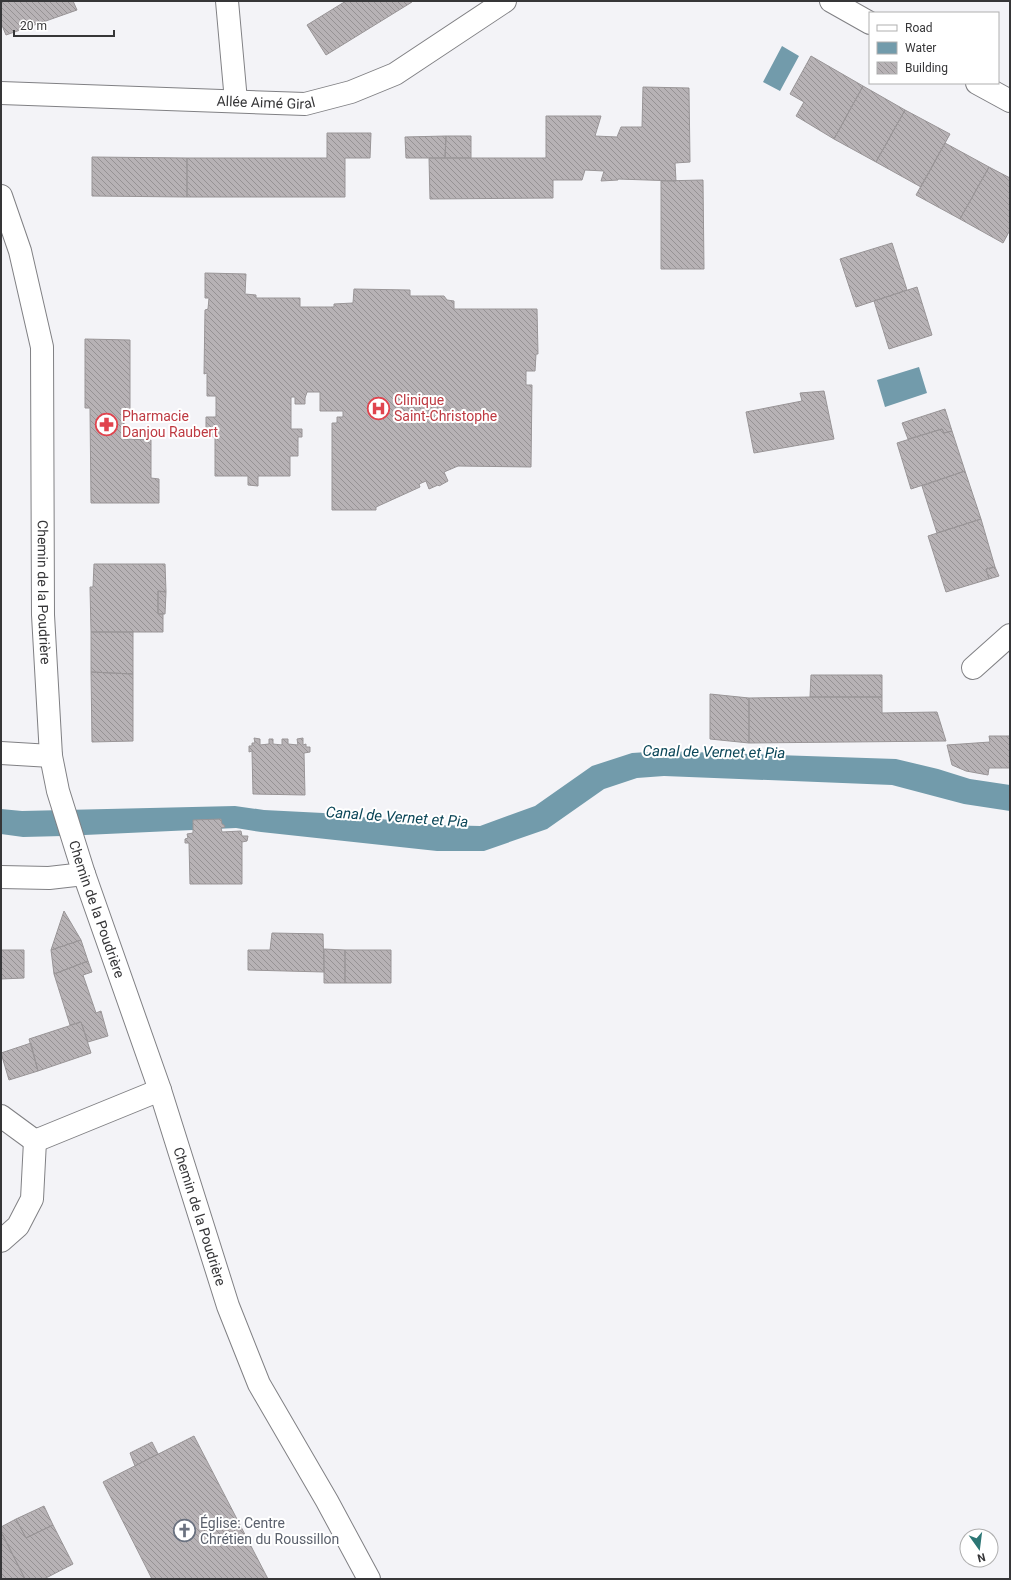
<svg xmlns="http://www.w3.org/2000/svg" width="1011" height="1580" font-family="Roboto,sans-serif">
	<style>
		.water { fill: #729bab }
		.building { fill: url(#building-back-hatch); stroke: #999597 }
		.lines { fill: none; stroke-linecap: round; stroke-linejoin: round }
		.minor-casing { stroke: #808084; stroke-width: 24 }
		.minor { stroke: #fff; stroke-width: 22 }
		.labels { text-anchor: middle; dominant-baseline: central; stroke-width: 4; stroke-linejoin: round; paint-order: stroke }
		.street-label { font-size: 14px; fill: #363638; stroke: #fff }
		.health-label { font-size: 14px; fill: #be3a42; stroke: #fff; text-anchor: start }
		.worship-label { font-size: 14px; fill: #5b616d; stroke: #fff; text-anchor: start }
		.water-label { font-size: 15px; font-style: italic; fill: #0b4658; stroke: #fff }
	</style>
	<defs>
		<pattern id="building-back-hatch" width="6" height="6" patternUnits="userSpaceOnUse"><rect width="6" height="6" fill="#b7b2b5"/><path d="M-1 5l2 2M0 0l6 6M5-1l2 2" fill="none" stroke="#969294"/></pattern>
	</defs>
	<rect width="100%" height="100%" fill="#f3f3f7"/>
	<!-- water -->
	<path class="water" d="M 782,46 L 799,56 L 780,91 L 763,82 Z
		M 919,367 L 927,393 L 885,407 L 877,380 Z
		M 663,751 L 896,759 L 938,769 L 970,779 L 1010,785 L 1010,811 L 964,804 L 892,785 L 664,776 L 637,778 L 604,789 L 547,829 L 484,851 L 437,851 L 261,832 L 236,828 L 63,836 L 23,837 L 1,834 L 1,809 L 22,811 L 235,806 L 264,810 L 323,813 L 438,825 L 480,826 L 535,806 L 592,766 L 632,753 Z"/>
	<!-- building -->
	<path class="building" d="M 1,1 L 73,1 L 77,10 L 6,35 L 1,23 Z
		M 346,1 L 411,1 L 412,2 L 326,55 L 307,25 Z
		M 811,56 L 863,86 L 834,139 L 796,116 L 804,102 L 790,94 Z
		M 863,86 L 905,110 L 876,162 L 834,139 Z
		M 643,87 L 689,88 L 690,162 L 675,163 L 676,181 L 618,179 L 618,180 L 601,181 L 604,171 L 585,170 L 582,180 L 553,180 L 553,198 L 430,199 L 429,158 L 546,158 L 546,116 L 601,116 L 595,136 L 617,137 L 621,127 L 642,127 Z
		M 905,110 L 950,134 L 921,187 L 876,162 Z
		M 327,133 L 371,133 L 370,158 L 345,158 L 345,197 L 187,197 L 187,158 L 327,158 Z
		M 446,136 L 471,136 L 471,158 L 445,158 Z
		M 446,136 L 445,158 L 406,158 L 405,137 Z
		M 945,143 L 989,167 L 960,219 L 916,195 Z
		M 92,157 L 187,158 L 187,197 L 92,196 Z
		M 989,167 L 1010,178 L 1010,230 L 1003,243 L 960,219 Z
		M 703,180 L 704,269 L 661,269 L 661,181 Z
		M 892,243 L 907,290 L 856,307 L 840,259 Z
		M 205,273 L 246,274 L 245,294 L 256,295 L 256,298 L 300,298 L 300,307 L 334,307 L 334,304 L 353,303 L 354,289 L 410,290 L 410,296 L 444,296 L 447,300 L 454,301 L 454,309 L 537,309 L 538,354 L 536,354 L 535,371 L 526,371 L 526,385 L 532,385 L 531,467 L 458,466 L 444,472 L 448,481 L 439,486 L 438,485 L 429,489 L 426,481 L 419,484 L 420,487 L 376,507 L 376,510 L 332,510 L 332,423 L 337,423 L 337,417 L 343,417 L 343,411 L 320,411 L 320,392 L 307,392 L 305,398 L 305,404 L 295,404 L 295,397 L 291,397 L 291,429 L 302,429 L 302,437 L 298,437 L 298,456 L 290,456 L 290,476 L 258,476 L 258,486 L 248,485 L 248,476 L 215,476 L 215,437 L 206,436 L 206,417 L 216,417 L 216,396 L 207,396 L 207,373 L 204,374 L 205,310 L 208,309 L 209,298 L 205,298 Z
		M 917,287 L 932,335 L 889,349 L 874,301 Z
		M 85,339 L 130,340 L 130,409 L 124,409 L 124,439 L 151,440 L 151,478 L 159,479 L 159,503 L 91,503 L 90,408 L 85,408 Z
		M 824,391 L 834,439 L 754,453 L 746,412 L 802,401 L 800,393 Z
		M 945,409 L 952,431 L 944,433 L 942,429 L 908,439 L 902,423 Z
		M 942,429 L 944,433 L 952,431 L 965,471 L 911,489 L 897,443 Z
		M 965,471 L 981,519 L 937,533 L 922,486 Z
		M 981,519 L 995,567 L 986,569 L 989,579 L 946,592 L 928,536 Z
		M 94,564 L 165,564 L 166,592 L 158,591 L 158,614 L 163,614 L 163,632 L 91,632 L 90,587 L 93,587 Z
		M 995,567 L 999,576 L 989,579 L 986,569 Z
		M 158,591 L 166,592 L 165,614 L 158,614 Z
		M 91,632 L 133,632 L 133,674 L 91,672 Z
		M 91,672 L 133,674 L 133,741 L 92,742 Z
		M 811,675 L 882,675 L 882,697 L 810,697 Z
		M 710,694 L 749,698 L 749,743 L 710,739 Z
		M 810,697 L 882,697 L 882,713 L 937,712 L 946,741 L 749,743 L 749,698 Z
		M 989,736 L 1010,736 L 1010,768 L 989,768 L 988,775 L 966,771 L 952,765 L 947,745 L 990,742 Z
		M 254,738 L 260,739 L 260,745 L 269,744 L 269,739 L 273,739 L 273,744 L 282,745 L 282,739 L 288,739 L 288,744 L 298,745 L 297,739 L 303,738 L 303,745 L 306,744 L 306,747 L 310,747 L 310,752 L 304,753 L 305,795 L 253,794 L 252,751 L 249,752 L 249,746 L 252,746 L 252,743 L 255,743 Z
		M 221,819 L 222,824 L 224,825 L 225,827 L 221,828 L 222,832 L 241,831 L 242,836 L 248,836 L 247,841 L 242,842 L 242,884 L 190,884 L 189,843 L 185,843 L 185,839 L 188,838 L 187,834 L 193,833 L 193,820 Z
		M 64,911 L 81,940 L 51,950 Z
		M 272,933 L 323,934 L 324,972 L 248,970 L 248,950 L 270,950 Z
		M 81,940 L 88,961 L 54,974 L 51,950 Z
		M 324,949 L 345,950 L 345,983 L 324,983 Z
		M 1,950 L 24,950 L 24,978 L 1,979 Z
		M 345,950 L 391,950 L 391,983 L 345,983 Z
		M 88,961 L 92,972 L 83,975 L 96,1013 L 101,1011 L 108,1036 L 88,1042 L 81,1022 L 70,1025 L 54,974 Z
		M 81,1022 L 91,1053 L 38,1071 L 29,1039 Z
		M 31,1043 L 38,1071 L 9,1080 L 1,1053 Z
		M 194,1436 L 268,1579 L 152,1579 L 103,1482 Z
		M 152,1442 L 158,1454 L 135,1466 L 130,1453 Z
		M 44,1506 L 53,1525 L 26,1538 L 16,1519 Z
		M 16,1519 L 26,1538 L 53,1525 L 73,1564 L 44,1579 L 25,1579 L 1,1532 L 1,1527 Z
		M 3,1535 L 25,1579 L 1,1579 L 1,1536 Z"/>
	<g class="lines">
		<defs>
			<g id="minor">
				<path d="M 227,1 L 236,101"/>
				<path d="M 831,1 L 870,23"/>
				<path d="M 977,83 L 1010,101"/>
				<path id="s1" d="M 1,93 L 305,104 L 351,92 L 395,74 L 505,1"/>
				<path id="s2" d="M 1,196 L 20,251 L 42,347 L 43,615 L 51,756 L 58,791 L 84,874 L 160,1090 L 228,1306 L 259,1384 L 327,1501 L 369,1579"/>
				<path d="M 973,668 L 1010,635"/>
				<path d="M 1,753 L 51,756"/>
				<path d="M 1,877 L 49,878 L 84,874"/>
				<path d="M 1,1116 L 35,1141"/>
				<path d="M 35,1141 L 160,1090"/>
				<path d="M 1,1241 L 18,1226 L 32,1199 L 35,1141"/>
			</g>
		</defs>
		<!-- minor casing -->
		<use href="#minor" class="minor-casing"/>
		<!-- minor -->
		<use href="#minor" class="minor"/>
	</g>
	<!-- icons -->
	<defs>
		<symbol id="hospital-ring" viewBox="-11 -11 22 22"><circle r="9.5" fill="#fff" stroke="#e0444e" stroke-width="1.5"/><path d="M-5-5h3v3.5h4V-5h3V5h-3V1.5h-4V5h-3Z" fill="#e0444e"/></symbol>
		<symbol id="pharmacy-ring" viewBox="-11 -11 22 22"><circle r="9.5" fill="#fff" stroke="#e0444e" stroke-width="1.5"/><path d="M-2-6h4v4h4v4h-4v4h-4v-4h-4v-4h4Z" fill="#e0444e"/></symbol>
		<symbol id="church-ring" viewBox="-11 -11 22 22"><circle r="9.5" fill="#fff" stroke="#6b7280" stroke-width="1.5"/><path d="M-1.2-6h2.4v3.5h3.3v2.4h-3.3V6h-2.4V-.1h-3.3v-2.4h3.3Z" fill="#6b7280"/></symbol>
	</defs>
	<g fill-rule="evenodd">
		<use href="#hospital-ring" x="366" y="396" width="25" height="25"/>
		<use href="#pharmacy-ring" x="94" y="412" width="25" height="25"/>
		<use href="#church-ring" x="172" y="1518" width="25" height="25"/>
	</g>
	<g class="labels">
		<!-- street labels -->
		<g class="street-label">
			<text stroke="none"><textPath href="#s1" startOffset="265">Allée Aimé Giral</textPath></text>
			<text stroke="none"><textPath href="#s2" startOffset="402">Chemin de la Poudrière</textPath></text>
			<text stroke="none"><textPath href="#s2" startOffset="726">Chemin de la Poudrière</textPath></text>
			<text stroke="none"><textPath href="#s2" startOffset="1050">Chemin de la Poudrière</textPath></text>
		</g>
		<!-- health labels -->
		<g class="health-label">
			<text x="394" y="400">Clinique<tspan x="394" dy="16">Saint-Christophe</tspan></text>
			<text x="122" y="416">Pharmacie<tspan x="122" dy="16">Danjou Raubert</tspan></text>
		</g>
		<!-- worship labels -->
		<g class="worship-label">
			<text x="200" y="1523">Église: Centre<tspan x="200" dy="16">Chrétien du Roussillon</tspan></text>
		</g>
		<!-- water labels -->
		<g class="water-label">
			<text transform="translate(714 752) rotate(1)">Canal de Vernet et Pia</text>
			<text transform="translate(397 817) rotate(4)">Canal de Vernet et Pia</text>
		</g>
	</g>
	<!-- border -->
	<rect width="1011" height="1580" fill="none" stroke="#363638" stroke-width="4"/>
	<!-- legend -->
	<rect x="869" y="12" width="130" height="72" fill="#ffffff" stroke="#afafaf"/>
	<rect x="877" y="25" width="20" height="6" fill="#ffffff" stroke="#afafaf"/>
	<text x="905" y="32" font-size="12" fill="#363638">Road</text>
	<rect x="877" y="42" width="20" height="12" fill="#729bab" stroke="#afafaf"/>
	<text x="905" y="52" font-size="12" fill="#363638">Water</text>
	<rect x="877" y="62" width="20" height="12" fill="url(#building-back-hatch)" stroke="#afafaf"/>
	<text x="905" y="72" font-size="12" fill="#363638">Building</text>
	<!-- north arrow -->
	<g transform="translate(979 1548) rotate(166)"><circle r="19" fill="#ffffff" stroke="#afafaf"/>
	<path d="M0-3L7 15L0 10L-7 15Z" fill="#2c7675"/>
	<text y="-6" font-size="11" font-weight="bold" text-anchor="middle" fill="#363638">N</text>
	</g>
	<!-- scale -->
	<path d="M14 30v6h100v-6" fill="none" stroke="#363638" stroke-width="2"/>
	<text x="20" y="30" font-size="12" fill="#363638" stroke="#ffffff" stroke-width="3" paint-order="stroke">20 m</text>
</svg>
